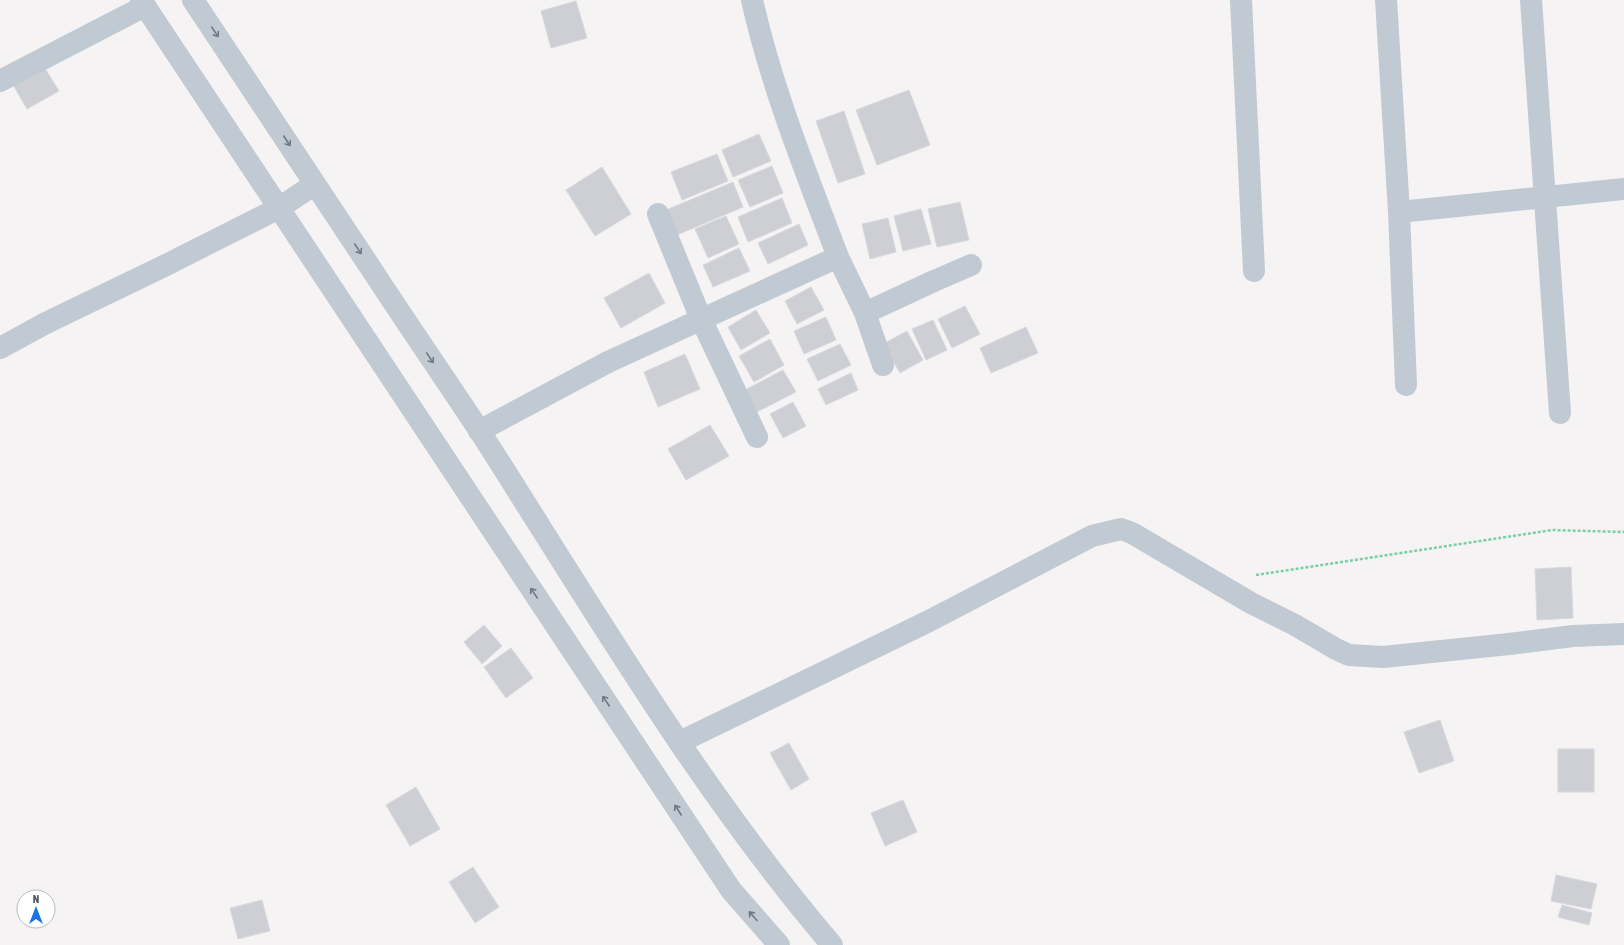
<svg xmlns="http://www.w3.org/2000/svg" width="1624" height="945" font-family="'Asap Condensed',sans-serif">
	<style>
		.building { fill: #cdcfd5; stroke: #d7d9de }
		.lines { fill: none; stroke-linecap: round; stroke-linejoin: round }
		.path { stroke: #7ad0a6; stroke-width: 2.5; stroke-dasharray: 3 2; stroke-linecap: butt }
		.minor { stroke: #c1cad2; stroke-width: 22 }
		.tertiary { stroke: #c1cad2; stroke-width: 22 }
		.oneway { stroke: #6e7983 }
	</style>
	<rect width="100%" height="100%" fill="#f5f3f3"/>
	<!-- building -->
	<path class="building" d="M 576,1 L 587,38 L 551,48 L 541,11 Z
		M 43,65 L 59,91 L 27,109 L 12,83 Z
		M 909,90 L 930,145 L 877,165 L 856,110 Z
		M 844,111 L 865,174 L 838,183 L 816,121 Z
		M 759,134 L 771,161 L 733,177 L 722,150 Z
		M 717,154 L 728,181 L 682,200 L 671,172 Z
		M 772,166 L 783,193 L 750,207 L 738,180 Z
		M 602,167 L 631,214 L 595,236 L 566,190 Z
		M 733,182 L 743,207 L 677,235 L 666,210 Z
		M 782,198 L 792,223 L 748,242 L 738,217 Z
		M 960,202 L 969,240 L 937,247 L 928,209 Z
		M 921,209 L 931,244 L 903,251 L 894,216 Z
		M 726,216 L 739,244 L 708,258 L 695,229 Z
		M 888,218 L 896,252 L 870,259 L 862,224 Z
		M 799,224 L 808,245 L 768,264 L 758,243 Z
		M 739,248 L 750,271 L 713,287 L 703,265 Z
		M 649,273 L 665,303 L 621,328 L 604,298 Z
		M 811,287 L 824,310 L 797,324 L 785,301 Z
		M 965,306 L 980,334 L 952,348 L 938,319 Z
		M 756,310 L 770,333 L 741,350 L 728,327 Z
		M 826,317 L 836,340 L 804,354 L 794,331 Z
		M 933,320 L 947,350 L 926,360 L 912,329 Z
		M 1026,327 L 1038,353 L 991,373 L 980,348 Z
		M 907,331 L 923,360 L 900,373 L 883,344 Z
		M 770,339 L 784,365 L 754,382 L 739,356 Z
		M 840,344 L 851,365 L 818,381 L 807,359 Z
		M 685,354 L 700,389 L 658,407 L 644,372 Z
		M 783,370 L 796,392 L 753,414 L 741,392 Z
		M 851,373 L 858,390 L 826,405 L 818,389 Z
		M 793,402 L 806,426 L 783,438 L 770,414 Z
		M 710,425 L 729,456 L 686,480 L 668,449 Z
		M 1571,567 L 1573,618 L 1537,620 L 1535,569 Z
		M 484,625 L 502,646 L 482,664 L 464,642 Z
		M 511,648 L 533,678 L 506,698 L 484,667 Z
		M 1440,720 L 1454,761 L 1419,773 L 1404,732 Z
		M 789,743 L 809,779 L 791,790 L 770,753 Z
		M 1558,749 L 1594,749 L 1594,792 L 1558,792 Z
		M 416,787 L 440,829 L 410,846 L 386,805 Z
		M 903,800 L 917,832 L 885,846 L 871,813 Z
		M 473,867 L 499,907 L 475,923 L 449,882 Z
		M 1556,875 L 1597,884 L 1591,909 L 1551,901 Z
		M 262,900 L 270,931 L 238,939 L 230,908 Z
		M 1562,905 L 1592,913 L 1589,925 L 1558,917 Z"/>
	<g class="lines">
		<!-- path -->
		<path class="path" d="M 1256,575 L 1552,530 L 1624,532"/>
		<!-- minor -->
		<path class="minor" d="M 1241,0 L 1254,271
			M 1386,0 L 1399,212 L 1406,385
			M 1531,0 L 1560,413
			M 0,81 L 145,6
			M 1399,212 L 1624,189
			M 658,214 L 701,319 L 757,437
			M 838,257 L 865,313 L 934,281 L 971,265
			M 865,313 L 883,365
			M 0,348 L 46,323 L 164,266 L 279,208
			M 479,431 L 608,362 L 838,257 C 806,172 772,89 752,0
			M 680,742 L 929,621 L 1092,536 L 1121,529 L 1132,533 L 1251,603 L 1295,625 L 1336,649 L 1349,655 L 1383,657 L 1509,644 L 1573,636 L 1624,634"/>
		<!-- tertiary -->
		<path class="tertiary" d="M 141,0 L 731,890 L 779,945
			M 193,0 C 253,91 313,182 374,273 C 408,325 444,377 479,430 C 591,605 697,787 832,945
			M 279,208 L 315,184"/>
	</g>
	<!-- one-way arrows -->
	<defs><path id="oneway-shaft" d="M-6 0H5M1.5-3L5.5 0L1.5 3" fill="none" stroke-width="1.6" stroke-linecap="round" stroke-linejoin="round"/></defs>
	<g class="oneway">
		<use href="#oneway-shaft" transform="translate(215 32) rotate(56)"/>
		<use href="#oneway-shaft" transform="translate(287 141) rotate(57)"/>
		<use href="#oneway-shaft" transform="translate(358 249) rotate(56)"/>
		<use href="#oneway-shaft" transform="translate(430 358) rotate(56)"/>
		<use href="#oneway-shaft" transform="translate(534 593) rotate(-124)"/>
		<use href="#oneway-shaft" transform="translate(606 701) rotate(-124)"/>
		<use href="#oneway-shaft" transform="translate(678 810) rotate(-123)"/>
		<use href="#oneway-shaft" transform="translate(753 916) rotate(-131)"/>
	</g>
	<!-- north arrow -->
	<g transform="translate(36 909)"><circle r="19" fill="#ffffff" stroke="#b7bbc0"/>
	<path d="M0-3L7 15L0 10L-7 15Z" fill="#1a73e8"/>
	<text y="-6" font-size="11" font-weight="bold" text-anchor="middle" fill="#4a5661">N</text>
	</g>
</svg>
